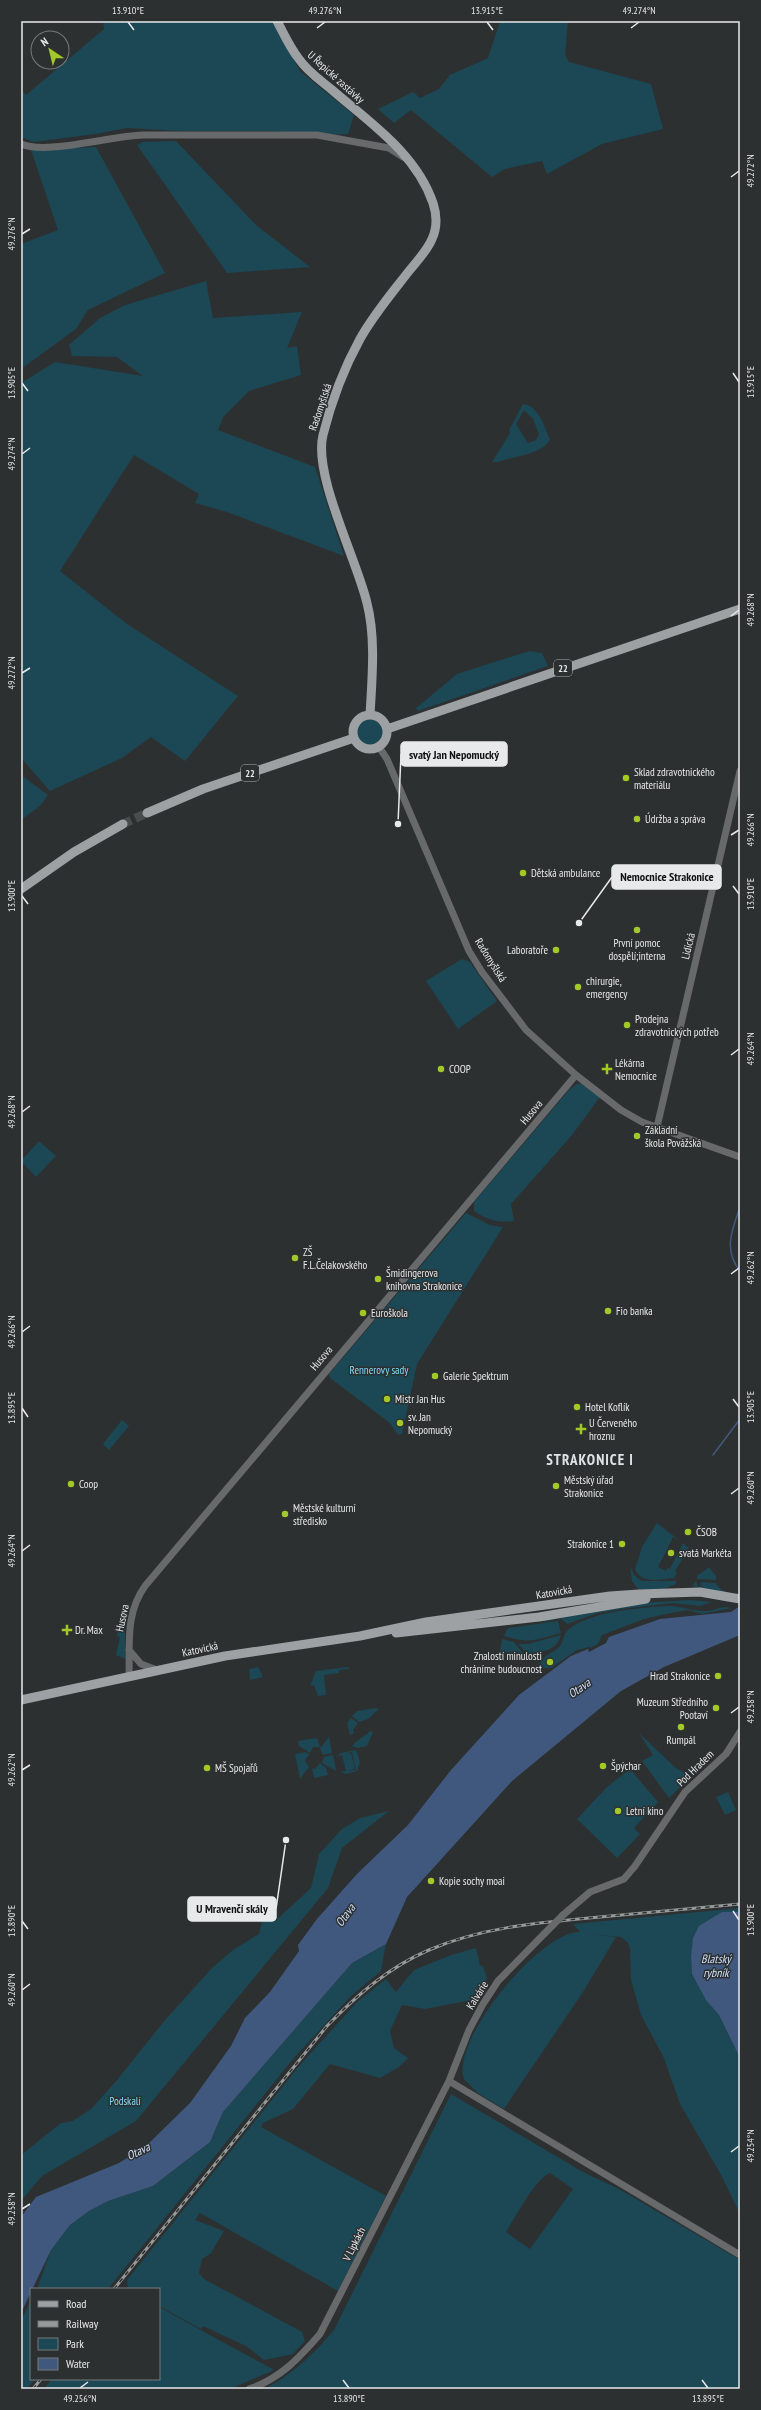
<svg xmlns="http://www.w3.org/2000/svg" width="761" height="2410" font-family="'PT Sans Narrow',sans-serif">
	<style>
		.green { fill: #1c4754; fill-rule: evenodd }
		.water { fill: #41587e }
		.lines { fill: none; stroke-linecap: round; stroke-linejoin: round }
		.stream { stroke: #41587e; stroke-width: 1.5 }
		.major-tunnel { stroke: #494c4d; stroke-width: 9; stroke-dasharray: 9 4.5; stroke-linecap: butt }
		.minor { stroke: #67696a; stroke-width: 7 }
		.major { stroke: #9ea1a3; stroke-width: 9 }
		.rail-casing { stroke: #979a9b; stroke-width: 3 }
		.rail { stroke: #2d3031; stroke-width: 1.5; stroke-dasharray: 4.5; stroke-linecap: butt }
		.minor-bridge { stroke: #67696a; stroke-width: 7 }
		.ticks { fill: none; stroke: #e7e9ea; stroke-width: 1.5 }
		.poi-dot { fill: #a2c928; stroke: #2d3031; stroke-width: 1.5 }
		.labels { text-anchor: middle; dominant-baseline: central; stroke-width: 3; stroke-linejoin: round; paint-order: stroke }
		.shield { fill: #2d3031; stroke: #afb2b2; stroke-width: 1 }
		.shield-label { font-size: 10px; font-weight: bold; fill: #e7e9ea }
		.street-label { font-size: 11px; fill: #e7e9ea; stroke: #2d3031 }
		.poi-label { font-size: 11px; fill: #e7e9ea; stroke: #2d3031; text-anchor: start }
		.park-label { font-size: 11px; fill: #80defb; stroke: #2d3031 }
		.water-label { font-size: 12px; font-style: italic; fill: #cedff8; stroke: #2d3031 }
		.district-label { font-size: 15px; font-weight: bold; letter-spacing: 1px; fill: #dfe3e5; stroke: #2d3031 }
		.leader { fill: none; stroke: #e7e9ea; stroke-width: 1.5 }
		.callout-dot { fill: #e7e9ea; stroke: #2d3031; stroke-width: 1.5 }
		.callout { fill: #e7e9ea; stroke: #e7e9ea; stroke-width: 1.5 }
		.callout-label { font-size: 12px; text-anchor: middle; font-weight: bold; fill: #111 }
		.neatline { fill: none; stroke: #e7e9ea; stroke-width: 1.5 }
		.ticks-label { font-size: 10px; text-anchor: middle; fill: #e7e9ea }
	</style>
	<rect width="100%" height="100%" fill="#2d3031"/>
	<!-- green -->
	<path class="green" d="M 103,21 L 273,21 L 300,71 L 354,115 L 348,134 L 317,135 L 274,131 L 182,131 L 127,128 L 96,134 L 33,142 L 21,137 L 21,88 L 26,95 L 104,29 Z
		M 500,21 L 568,21 L 565,55 L 569,62 L 651,84 L 663,129 L 602,144 L 547,174 L 542,161 L 505,169 L 492,177 L 411,110 L 394,123 L 378,109 L 413,92 L 420,98 L 439,89 L 450,75 L 488,58 Z
		M 176,141 L 256,225 L 310,267 L 227,273 L 137,145 L 143,142 Z
		M 96,147 L 165,273 L 88,310 L 76,329 L 21,369 L 21,244 L 58,230 L 31,150 Z
		M 206,281 L 213,318 L 302,312 L 287,348 L 297,346 L 301,375 L 249,391 L 223,417 L 218,430 L 315,467 L 344,556 L 227,512 L 195,503 L 199,494 L 134,455 L 60,571 L 127,624 L 238,696 L 185,761 L 151,737 L 122,758 L 50,791 L 21,758 L 21,383 L 55,362 L 143,376 L 117,357 L 72,356 L 69,345 L 100,318 L 125,305 Z
		M 523,404 C 539,405 544,427 550,439 C 543,455 513,456 498,462 L 492,462 L 510,433 L 509,430 ZM 524,410 L 533,419 L 539,434 L 536,440 L 528,443 L 516,424 Z
		M 529,651 L 542,653 L 548,666 L 418,711 L 416,708 L 457,674 Z
		M357 732a13 13 0 1 1 26 0a13 13 0 1 1-26 0Z
		M 21,775 L 48,795 L 40,806 L 21,820 Z
		M 462,959 L 470,962 L 497,1001 L 458,1029 L 426,981 Z
		M 577,1084 L 582,1084 L 600,1097 L 572,1135 L 511,1204 L 514,1221 C 498,1223 487,1220 474,1211 L 474,1202 L 569,1090 Z
		M 39,1141 L 56,1156 L 36,1177 L 21,1161 Z
		M 466,1213 L 490,1225 L 503,1227 L 417,1364 L 402,1434 L 398,1435 L 390,1423 L 330,1378 L 329,1374 Z
		M 122,1420 L 129,1426 L 109,1450 L 103,1444 Z
		M 657,1523 L 689,1548 L 675,1571 L 677,1573 L 674,1578 C 661,1579 641,1585 635,1569 L 642,1547 ZM 673,1537 L 683,1543 L 670,1569 L 667,1568 L 666,1571 L 658,1567 Z
		M 630,1566 L 634,1575 L 642,1581 L 676,1581 L 676,1584 L 662,1590 L 638,1589 L 632,1581 Z
		M 709,1567 L 716,1576 L 716,1580 L 697,1579 L 697,1576 Z
		M 696,1581 L 698,1587 L 700,1587 L 699,1584 L 703,1588 L 700,1582 L 715,1583 L 722,1590 L 730,1594 L 692,1586 Z
		M 690,1600 L 712,1602 L 700,1606 L 672,1603 L 621,1609 L 598,1613 L 567,1624 L 560,1618 L 543,1622 L 548,1618 L 639,1603 Z
		M 666,1606 C 679,1605 691,1611 704,1611 C 716,1611 719,1605 732,1608 L 702,1614 L 688,1610 L 671,1613 L 644,1619 L 602,1635 L 598,1644 L 590,1648 L 589,1647 L 577,1650 L 551,1668 L 543,1668 L 540,1664 C 546,1652 552,1655 560,1646 C 564,1641 563,1634 568,1630 C 590,1611 639,1608 666,1606 Z
		M 123,1611 L 125,1616 L 125,1659 L 116,1655 L 120,1637 L 117,1636 L 118,1631 L 121,1632 L 124,1618 L 121,1617 Z
		M 558,1621 L 561,1633 C 535,1640 531,1644 504,1636 L 508,1628 Z
		M 561,1635 C 557,1651 541,1653 527,1653 L 518,1644 L 528,1644 Z
		M 502,1639 L 514,1642 L 523,1653 L 500,1652 Z
		M 258,1667 L 263,1677 L 250,1680 L 249,1669 Z
		M 348,1667 L 349,1669 L 339,1670 L 339,1673 L 324,1675 L 326,1695 L 318,1696 L 314,1685 L 310,1686 L 316,1671 Z
		M 376,1708 L 379,1709 L 368,1719 L 359,1722 L 352,1716 L 357,1711 Z
		M 351,1718 L 358,1723 L 353,1730 L 354,1733 L 350,1735 L 347,1723 Z
		M 370,1731 L 373,1732 L 367,1746 L 357,1748 L 352,1746 C 358,1739 364,1737 370,1731 Z
		M 639,1733 L 677,1769 L 692,1775 L 669,1798 L 642,1761 L 653,1755 Z
		M 329,1737 L 332,1753 L 323,1755 L 320,1748 Z
		M 317,1738 L 320,1747 L 313,1747 L 310,1753 L 299,1746 L 298,1741 Z
		M 356,1750 L 360,1762 L 357,1771 L 346,1774 L 340,1772 L 346,1771 L 342,1755 L 351,1753 L 355,1769 L 345,1771 L 356,1770 L 352,1752 L 336,1757 L 341,1753 Z
		M 305,1752 L 309,1754 L 305,1761 L 309,1767 L 300,1779 L 295,1754 Z
		M 333,1755 L 336,1770 L 336,1771 L 322,1763 L 324,1757 Z
		M 320,1763 L 326,1768 L 328,1775 L 314,1778 L 312,1768 L 315,1769 Z
		M 630,1769 L 658,1802 L 634,1828 L 640,1834 L 617,1858 L 577,1819 L 607,1787 Z
		M 728,1792 L 736,1810 L 725,1815 L 716,1797 Z
		M 389,1811 L 342,1848 L 328,1888 L 136,2121 L 42,2176 L 21,2201 L 21,2155 L 61,2123 L 73,2121 L 92,2108 L 117,2080 L 165,2020 L 212,1968 L 233,1950 L 259,1934 L 266,1905 L 274,1922 L 311,1888 L 319,1854 L 342,1829 L 360,1818 Z
		M 740,1908 L 740,1912 L 722,1912 L 691,1957 L 692,1974 L 712,2007 L 719,2015 L 740,2058 L 740,2214 L 720,2173 L 680,2104 L 664,2058 L 641,2015 L 631,1980 L 630,1949 L 628,1943 L 621,1937 L 589,1934 L 616,1937 L 583,1992 L 504,2109 L 479,2094 L 464,2079 C 450,2041 541,1930 580,1932 L 573,1924 Z
		M 386,1944 L 381,1971 L 351,1996 L 293,2059 L 108,2289 L 37,2289 L 51,2250 L 70,2225 L 89,2211 L 108,2201 L 153,2186 L 210,2142 L 223,2112 L 352,1963 Z
		M 476,1948 L 480,1965 L 483,1966 L 487,1978 L 477,1999 L 425,2009 L 402,2005 L 390,2031 L 394,2048 L 408,2058 L 399,2067 L 380,2078 L 330,2064 L 293,2109 L 263,2123 L 261,2127 L 386,2196 L 338,2291 L 200,2213 L 195,2220 L 224,2231 L 211,2253 L 202,2259 L 199,2273 L 204,2279 L 302,2332 L 305,2341 L 293,2354 L 264,2360 L 246,2346 L 203,2326 L 201,2329 L 159,2306 L 159,2289 L 128,2289 L 127,2280 L 300,2065 L 357,2002 L 386,1979 L 396,1992 L 414,1970 L 451,1955 Z
		M 451,2094 L 583,2172 L 619,2189 L 740,2260 L 740,2389 L 264,2389 C 292,2375 314,2354 334,2330 ZM 550,2173 L 573,2189 L 530,2249 L 506,2232 C 515,2218 535,2179 550,2173 Z
		M 31,2301 L 31,2379 L 35,2379 L 27,2389 L 21,2389 L 21,2320 Z
		M 159,2307 L 274,2370 L 230,2389 L 44,2389 L 52,2379 L 159,2379 Z"/>
	<!-- water -->
	<path class="water" d="M 740,1606 L 740,1635 L 664,1667 L 621,1691 L 512,1781 L 407,1897 L 386,1944 L 352,1963 L 223,2112 L 210,2142 L 153,2186 L 108,2201 L 89,2211 L 70,2225 L 51,2250 L 21,2313 L 21,2217 L 36,2197 L 119,2163 L 145,2147 L 190,2103 L 231,2046 L 245,2018 L 270,1992 L 299,1951 L 298,1945 L 317,1919 L 357,1874 L 408,1825 L 451,1770 L 519,1695 L 571,1656 L 588,1649 L 589,1652 L 606,1643 L 609,1637 L 660,1619 L 731,1612 Z
		M 722,1912 L 740,1912 L 740,2058 L 719,2015 L 706,2000 L 692,1974 L 691,1957 L 693,1938 L 699,1926 Z"/>
	<g class="lines">
		<!-- stream -->
		<path class="stream" d="M 740,1207 C 732,1230 723,1250 740,1271
			M 713,1455 L 740,1419"/>
		<!-- major-tunnel -->
		<path class="major-tunnel" d="M 123,824 L 147,813"/>
		<!-- minor -->
		<path class="minor" d="M 21,144 C 46,155 111,136 142,135 L 317,135 L 389,148 L 403,157
			M 379,747 L 387,759 L 469,951 L 482,972 L 526,1030 L 576,1075 L 621,1110 L 642,1122 L 740,1157
			M 657,1127 L 740,771
			M 129,1650 L 141,1664 L 157,1670
			M 129,1676 C 130,1644 125,1614 145,1586 L 576,1075
			M 563,1915 L 590,1892 L 624,1879 L 635,1866 L 685,1792 L 726,1754 L 740,1732
			M 449,2081 L 740,2255
			M 249,2389 C 280,2379 299,2358 320,2334 L 449,2081 L 469,2030 L 483,2004 L 498,1981 L 544,1934"/>
		<!-- major -->
		<path class="major" d="M 277,21 C 284,34 290,48 299,59 C 307,71 320,80 331,89 C 369,122 416,153 433,203 C 437,215 437,228 432,239 C 427,251 417,261 409,271 C 392,293 374,314 360,339 C 344,368 331,403 323,435 C 313,475 357,560 367,603 C 376,638 372,679 370,715
			M353 732a17 17 0 1 1 34 0a17 17 0 1 1-34 0Z
			M 387,729 L 740,609
			M 147,813 L 203,789 L 354,738
			M 21,889 L 74,852 L 123,824
			M 396,1633 L 539,1617 L 646,1599
			M 21,1700 L 225,1656 L 360,1636 L 426,1622 L 489,1613 L 610,1596 L 639,1594 L 700,1592 L 740,1599"/>
		<defs>
			<path id="rail" d="M 114,2289 L 327,2026 C 357,1995 389,1967 429,1950 C 480,1928 534,1923 589,1918 C 639,1913 690,1909 740,1904
				M 33,2389 L 41,2379"/>
		</defs>
		<!-- rail casing -->
		<use href="#rail" class="rail-casing"/>
		<!-- rail -->
		<use href="#rail" class="rail"/>
		<!-- minor-bridge -->
		<path class="minor-bridge" d="M 544,1934 L 563,1915"/>
	</g>
	<!-- ticks -->
	<path class="ticks" d="M 128,22 L 134,30M 487,22 L 493,30M 317,28 L 325,22M 631,28 L 639,22M 731,177 L 739,171M 22,234 L 30,229M 733,373 L 739,382M 22,383 L 28,391M 22,454 L 30,448M 731,616 L 739,610M 22,673 L 30,668M 731,835 L 739,830M 733,886 L 739,894M 22,896 L 28,904M 731,1055 L 739,1049M 22,1112 L 30,1106M 731,1274 L 739,1268M 22,1332 L 30,1326M 733,1399 L 739,1407M 22,1408 L 28,1417M 731,1494 L 739,1488M 22,1551 L 30,1545M 731,1713 L 739,1707M 22,1770 L 30,1765M 733,1911 L 739,1920M 22,1921 L 28,1929M 22,1990 L 30,1984M 731,2152 L 739,2146M 22,2209 L 30,2204M 343,2380 L 349,2388M 702,2380 L 708,2388M 80,2388 L 88,2382"/>
	<!-- markers -->
	<g class="poi-dot">
		<circle cx="626" cy="778" r="4"/>
		<circle cx="637" cy="819" r="4"/>
		<circle cx="523" cy="873" r="4"/>
		<circle cx="637" cy="930" r="4"/>
		<circle cx="556" cy="950" r="4"/>
		<circle cx="578" cy="987" r="4"/>
		<circle cx="627" cy="1025" r="4"/>
		<circle cx="441" cy="1069" r="4"/>
		<path d="M605 1063h4v4h4v4h-4v4h-4v-4h-4v-4h4z"/>
		<circle cx="637" cy="1136" r="4"/>
		<circle cx="295" cy="1258" r="4"/>
		<circle cx="378" cy="1279" r="4"/>
		<circle cx="608" cy="1311" r="4"/>
		<circle cx="363" cy="1313" r="4"/>
		<circle cx="435" cy="1376" r="4"/>
		<circle cx="387" cy="1399" r="4"/>
		<circle cx="577" cy="1407" r="4"/>
		<circle cx="400" cy="1423" r="4"/>
		<path d="M579 1423h4v4h4v4h-4v4h-4v-4h-4v-4h4z"/>
		<circle cx="71" cy="1484" r="4"/>
		<circle cx="556" cy="1486" r="4"/>
		<circle cx="285" cy="1514" r="4"/>
		<circle cx="688" cy="1532" r="4"/>
		<circle cx="622" cy="1544" r="4"/>
		<circle cx="671" cy="1553" r="4"/>
		<path d="M65 1624h4v4h4v4h-4v4h-4v-4h-4v-4h4z"/>
		<circle cx="550" cy="1662" r="4"/>
		<circle cx="718" cy="1676" r="4"/>
		<circle cx="716" cy="1708" r="4"/>
		<circle cx="681" cy="1727" r="4"/>
		<circle cx="603" cy="1766" r="4"/>
		<circle cx="207" cy="1768" r="4"/>
		<circle cx="618" cy="1811" r="4"/>
		<circle cx="431" cy="1881" r="4"/>
	</g>
	<g class="labels">
		<!-- shield labels -->
		<g class="shield">
			<rect x="554" y="660" width="18" height="16" rx="3"/>
			<rect x="241" y="765" width="18" height="16" rx="3"/>
		</g>
		<g class="shield-label">
			<text x="563" y="668">22</text>
			<text x="250" y="773">22</text>
		</g>
		<!-- street labels -->
		<g class="street-label">
			<text transform="translate(336 77) rotate(42)">U Řepické zastávky</text>
			<text transform="translate(320 407) rotate(-71)">Radomyšlská</text>
			<text transform="translate(688 946) rotate(-76)">Lidická</text>
			<text transform="translate(491 960) rotate(58)">Radomyšlská</text>
			<text transform="translate(531 1112) rotate(-50)">Husova</text>
			<text transform="translate(321 1358) rotate(-50)">Husova</text>
			<text transform="translate(554 1592) rotate(-10)">Katovická</text>
			<text transform="translate(122 1618) rotate(-78)">Husova</text>
			<text transform="translate(200 1649) rotate(-12)">Katovická</text>
			<text transform="translate(695 1768) rotate(-44)">Pod Hradem</text>
			<text transform="translate(477 1995) rotate(-58)">Kalvárie</text>
			<text transform="translate(354 2244) rotate(-63)">V Lipkách</text>
		</g>
		<!-- poi labels -->
		<g class="poi-label">
			<text x="634" y="772">Sklad zdravotnického<tspan x="634" dy="13">materiálu</tspan></text>
			<text x="645" y="819">Údržba a správa</text>
			<text x="531" y="873">Dětská ambulance</text>
			<text x="637" y="943" text-anchor="middle">První pomoc<tspan x="637" dy="13">dospělí;interna</tspan></text>
			<text x="548" y="950" text-anchor="end">Laboratoře</text>
			<text x="586" y="981">chirurgie,<tspan x="586" dy="13">emergency</tspan></text>
			<text x="635" y="1019">Prodejna<tspan x="635" dy="13">zdravotnických potřeb</tspan></text>
			<text x="615" y="1063">Lékárna<tspan x="615" dy="13">Nemocnice</tspan></text>
			<text x="449" y="1069">COOP</text>
			<text x="645" y="1130">Základní<tspan x="645" dy="13">škola Povážská</tspan></text>
			<text x="303" y="1252">ZŠ<tspan x="303" dy="13">F.L.Čelakovského</tspan></text>
			<text x="386" y="1273">Šmidingerova<tspan x="386" dy="13">knihovna Strakonice</tspan></text>
			<text x="616" y="1311">Fio banka</text>
			<text x="371" y="1313">Euroškola</text>
			<text x="443" y="1376">Galerie Spektrum</text>
			<text x="395" y="1399">Mistr Jan Hus</text>
			<text x="585" y="1407">Hotel Koflík</text>
			<text x="408" y="1417">sv. Jan<tspan x="408" dy="13">Nepomucký</tspan></text>
			<text x="589" y="1423">U Červeného<tspan x="589" dy="13">hroznu</tspan></text>
			<text x="564" y="1480">Městský úřad<tspan x="564" dy="13">Strakonice</tspan></text>
			<text x="79" y="1484">Coop</text>
			<text x="293" y="1508">Městské kulturní<tspan x="293" dy="13">středisko</tspan></text>
			<text x="696" y="1532">ČSOB</text>
			<text x="614" y="1544" text-anchor="end">Strakonice 1</text>
			<text x="679" y="1553">svatá Markéta</text>
			<text x="75" y="1630">Dr. Max</text>
			<text x="542" y="1656" text-anchor="end">Znalostí minulosti<tspan x="542" dy="13">chráníme budoucnost</tspan></text>
			<text x="710" y="1676" text-anchor="end">Hrad Strakonice</text>
			<text x="708" y="1702" text-anchor="end">Muzeum Středního<tspan x="708" dy="13">Pootaví</tspan></text>
			<text x="681" y="1740" text-anchor="middle">Rumpál</text>
			<text x="611" y="1766">Špýchar</text>
			<text x="215" y="1768">MŠ Spojařů</text>
			<text x="626" y="1811">Letní kino</text>
			<text x="439" y="1881">Kopie sochy moai</text>
		</g>
		<!-- park labels -->
		<g class="park-label">
			<text x="379" y="1370">Rennerovy sady</text>
			<text x="125" y="2101">Podskalí</text>
		</g>
		<!-- water labels -->
		<g class="water-label">
			<text transform="translate(579 1688) rotate(-35)">Otava</text>
			<text transform="translate(345 1915) rotate(-54)">Otava</text>
			<text x="716" y="1958">Blatský<tspan x="716" dy="14">rybník</tspan></text>
			<text transform="translate(138 2151) rotate(-25)">Otava</text>
		</g>
		<!-- district labels -->
		<g class="district-label">
			<text x="590" y="1459">STRAKONICE I</text>
		</g>
	</g>
	<!-- callouts -->
	<path class="leader" d="M398 824L401 754M579 923L612 877M286 1840L276 1909"/>
	<g class="callout-dot">
		<circle cx="398" cy="824" r="4"/>
		<circle cx="579" cy="923" r="4"/>
		<circle cx="286" cy="1840" r="4"/>
	</g>
	<g class="callout">
		<rect x="401" y="742" width="106" height="24" rx="4"/>
		<rect x="612" y="865" width="109" height="24" rx="4"/>
		<rect x="188" y="1897" width="88" height="24" rx="4"/>
	</g>
	<g class="callout-label">
		<text x="454" y="759">svatý Jan Nepomucký</text>
		<text x="667" y="881">Nemocnice Strakonice</text>
		<text x="232" y="1913">U Mravenčí skály</text>
	</g>
	<!-- border -->
	<rect width="761" height="2410" fill="none" stroke="#2d3031" stroke-width="44"/>
	<!-- legend -->
	<rect x="30" y="2288" width="130" height="92" fill="#2d3031" stroke="#777a7b"/>
	<rect x="38" y="2301" width="20" height="6" fill="#9ea1a3" stroke="#777a7b"/>
	<text x="66" y="2308" font-size="12" fill="#e7e9ea">Road</text>
	<rect x="38" y="2321" width="20" height="6" fill="#979a9b" stroke="#777a7b"/>
	<text x="66" y="2328" font-size="12" fill="#e7e9ea">Railway</text>
	<rect x="38" y="2338" width="20" height="12" fill="#1c4754" stroke="#777a7b"/>
	<text x="66" y="2348" font-size="12" fill="#e7e9ea">Park</text>
	<rect x="38" y="2358" width="20" height="12" fill="#41587e" stroke="#777a7b"/>
	<text x="66" y="2368" font-size="12" fill="#e7e9ea">Water</text>
	<!-- north arrow -->
	<g transform="translate(50 50) rotate(325)"><circle r="19" fill="#2d3031" stroke="#777a7b"/>
	<path d="M0-3L7 15L0 10L-7 15Z" fill="#a2c928"/>
	<text y="-6" font-size="11" font-weight="bold" text-anchor="middle" fill="#e7e9ea">N</text>
	</g>
	<rect x="22" y="22" width="717" height="2366" class="neatline"/>
	<g class="ticks-label">
		<text x="128" y="14">13.910°E</text>
		<text x="325" y="14">49.276°N</text>
		<text x="487" y="14">13.915°E</text>
		<text x="639" y="14">49.274°N</text>
		<text transform="translate(750 171) rotate(-90)" y="4">49.272°N</text>
		<text transform="translate(11 234) rotate(-90)" y="4">49.276°N</text>
		<text transform="translate(750 382) rotate(-90)" y="4">13.915°E</text>
		<text transform="translate(11 383) rotate(-90)" y="4">13.905°E</text>
		<text transform="translate(11 454) rotate(-90)" y="4">49.274°N</text>
		<text transform="translate(750 610) rotate(-90)" y="4">49.268°N</text>
		<text transform="translate(11 673) rotate(-90)" y="4">49.272°N</text>
		<text transform="translate(750 830) rotate(-90)" y="4">49.266°N</text>
		<text transform="translate(750 894) rotate(-90)" y="4">13.910°E</text>
		<text transform="translate(11 896) rotate(-90)" y="4">13.900°E</text>
		<text transform="translate(750 1049) rotate(-90)" y="4">49.264°N</text>
		<text transform="translate(11 1112) rotate(-90)" y="4">49.268°N</text>
		<text transform="translate(750 1268) rotate(-90)" y="4">49.262°N</text>
		<text transform="translate(11 1332) rotate(-90)" y="4">49.266°N</text>
		<text transform="translate(750 1407) rotate(-90)" y="4">13.905°E</text>
		<text transform="translate(11 1408) rotate(-90)" y="4">13.895°E</text>
		<text transform="translate(750 1488) rotate(-90)" y="4">49.260°N</text>
		<text transform="translate(11 1551) rotate(-90)" y="4">49.264°N</text>
		<text transform="translate(750 1707) rotate(-90)" y="4">49.258°N</text>
		<text transform="translate(11 1770) rotate(-90)" y="4">49.262°N</text>
		<text transform="translate(750 1920) rotate(-90)" y="4">13.900°E</text>
		<text transform="translate(11 1921) rotate(-90)" y="4">13.890°E</text>
		<text transform="translate(11 1990) rotate(-90)" y="4">49.260°N</text>
		<text transform="translate(750 2146) rotate(-90)" y="4">49.254°N</text>
		<text transform="translate(11 2209) rotate(-90)" y="4">49.258°N</text>
		<text x="80" y="2402">49.256°N</text>
		<text x="349" y="2402">13.890°E</text>
		<text x="708" y="2402">13.895°E</text>
	</g>
</svg>
